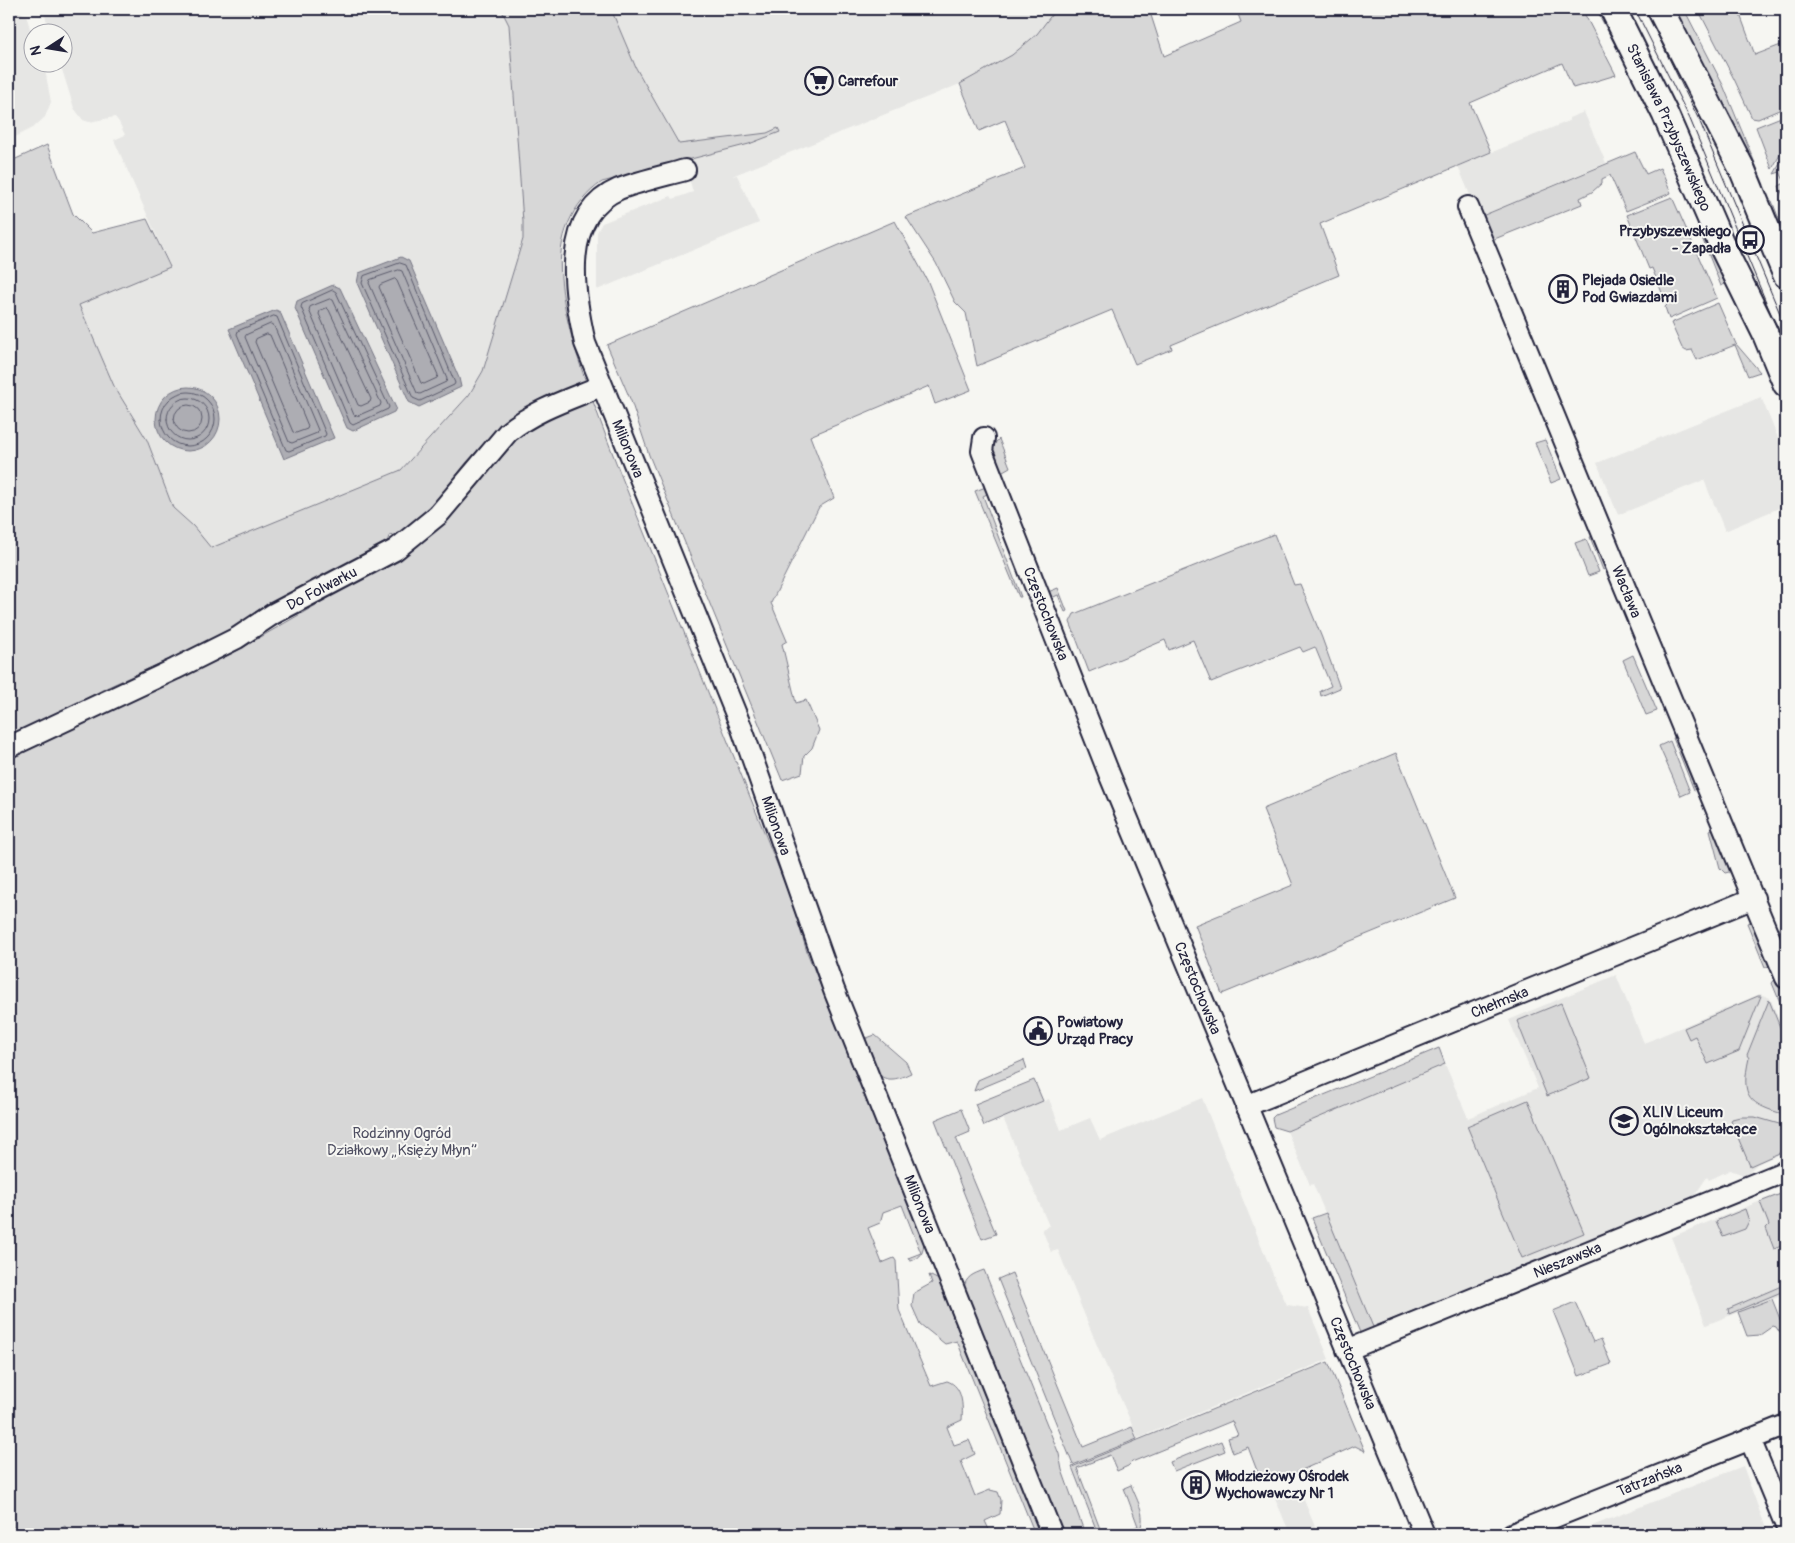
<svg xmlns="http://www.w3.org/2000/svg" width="1795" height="1543" font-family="Pangolin,sans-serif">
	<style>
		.built { fill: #e6e6e4 }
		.green { fill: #d7d7d7; stroke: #7c7c89 }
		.water { fill: #adadb3; stroke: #757583 }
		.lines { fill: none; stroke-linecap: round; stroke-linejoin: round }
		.shore { stroke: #5a5a6b; stroke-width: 1 }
		.minor-casing { stroke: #22223b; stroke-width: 24 }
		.major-casing { stroke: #22223b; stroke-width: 29 }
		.minor { stroke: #f6f6f2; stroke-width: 20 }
		.major { stroke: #f6f6f2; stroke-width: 25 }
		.tram { stroke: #22223b; stroke-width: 1 }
		.labels { text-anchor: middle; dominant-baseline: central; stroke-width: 4; stroke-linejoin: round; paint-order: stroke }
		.poi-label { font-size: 15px; font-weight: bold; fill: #22223b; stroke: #f6f6f2; text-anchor: start }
		.street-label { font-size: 15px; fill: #22223b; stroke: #f6f6f2 }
		.park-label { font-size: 15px; fill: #4f4f62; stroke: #f6f6f2 }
	</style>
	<rect width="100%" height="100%" fill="#f6f6f2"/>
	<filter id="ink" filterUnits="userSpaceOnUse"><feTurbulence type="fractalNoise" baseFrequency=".02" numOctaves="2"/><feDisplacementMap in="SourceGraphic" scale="10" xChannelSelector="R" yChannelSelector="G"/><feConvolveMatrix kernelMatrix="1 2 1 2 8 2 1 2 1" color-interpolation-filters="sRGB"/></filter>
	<g filter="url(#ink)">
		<!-- built -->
		<path class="built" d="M 9,9 L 13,9 L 26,15 L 32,35 L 32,62 L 42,63 L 46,75 L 51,102 L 45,117 L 33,128 L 9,140 Z
			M 43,9 L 501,9 L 509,25 L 523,222 L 523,239 L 483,371 L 469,395 L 401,470 L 210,549 L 193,526 L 173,508 L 147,440 L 114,386 L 79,305 L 170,266 L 114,140 L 125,135 L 119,122 L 115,117 L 89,122 L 83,120 L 74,108 L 60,63 L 62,62 L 62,32 L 50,32 Z
			M 611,9 L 1056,9 L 1037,34 L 1012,55 L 960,84 L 732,176 L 737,175 L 759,223 L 597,290 L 597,232 L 602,223 L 671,196 L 673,199 L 693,192 L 679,144 L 636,68 Z
			M 1584,112 L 1606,163 L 1479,217 L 1458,166 L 1569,121 L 1569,118 Z
			M 1761,397 L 1782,448 L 1786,447 L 1786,505 L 1725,531 L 1704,480 L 1618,515 L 1597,463 Z
			M 1616,975 L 1644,1043 L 1760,994 L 1770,998 L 1786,1037 L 1786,1151 L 1757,1164 L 1748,1173 L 1744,1175 L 1730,1170 L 1709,1180 L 1707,1177 L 1695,1195 L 1373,1327 L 1313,1184 L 1310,1185 L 1287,1131 L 1445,1064 L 1468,1118 L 1538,1088 L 1509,1020 Z
			M 1202,1098 L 1274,1277 L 1287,1305 L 1308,1308 L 1329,1359 L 1138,1438 L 1099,1350 L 1058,1250 L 1051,1252 L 1042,1229 L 1049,1226 L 1003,1118 L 1049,1099 L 1061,1130 L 1090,1118 L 1100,1140 Z
			M 1786,1191 L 1786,1293 L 1706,1325 L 1671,1237 Z
			M 1743,1466 L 1768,1534 L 1572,1534 Z
			M 1300,1489 L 1306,1505 L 1318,1534 L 1290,1534 L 1275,1498 Z"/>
		<!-- green -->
		<path class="green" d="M 501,9 L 611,9 L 636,68 L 679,144 L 767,133 L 778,128 L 780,132 L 749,144 L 602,182 C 571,203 557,239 561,277 C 564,320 579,363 594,404 C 610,448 627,491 645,535 C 694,656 742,778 791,899 L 807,952 L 924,1242 C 923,1253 922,1257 911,1261 L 909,1260 L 908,1258 L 921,1253 L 902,1205 L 883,1212 L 880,1223 L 868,1228 L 882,1263 L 894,1258 L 896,1261 L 899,1310 L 931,1386 L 947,1381 C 963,1386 963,1406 962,1420 L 947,1427 L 954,1445 L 969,1440 L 975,1454 L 961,1461 L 975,1496 L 990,1490 L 998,1492 L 1001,1500 L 1000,1514 L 985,1521 L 991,1534 L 71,1534 L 65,1526 L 53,1534 L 9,1534 L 9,758 L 233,653 L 394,560 L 506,424 L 487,440 L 466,463 L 437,500 L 403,533 L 389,536 L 385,549 L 264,616 L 106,688 L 9,740 L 9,162 L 47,145 L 73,214 L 92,233 L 147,219 L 170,267 L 79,305 L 114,386 L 147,440 L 173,508 L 193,526 L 211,548 L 401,470 L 469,395 L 483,371 L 523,239 L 523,222 L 509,25 Z
			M 1056,9 L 1149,9 L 1164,56 L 1241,22 L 1236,9 L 1582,9 L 1616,75 L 1573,88 L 1562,63 L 1470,103 L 1491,152 L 1320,224 L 1339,275 L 1171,345 L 1172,349 L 1135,364 L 1112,310 L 977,366 L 966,313 L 955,302 L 936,263 L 906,217 L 1025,168 L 1005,120 L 979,131 L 960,84 L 1012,55 L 1037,34 Z
			M 1596,9 L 1602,9 L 1631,71 L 1629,71 Z
			M 1671,9 L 1684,9 L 1723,85 L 1764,185 L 1762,186 Z
			M 1698,9 L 1738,9 L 1755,55 L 1786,43 L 1786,107 L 1758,119 L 1752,118 L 1735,81 Z
			M 1786,115 L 1786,144 L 1772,169 L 1756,127 Z
			M 1635,152 L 1646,174 L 1660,168 L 1671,193 L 1626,211 L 1610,175 L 1602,179 L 1602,183 L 1592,192 L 1580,198 L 1582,204 L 1492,240 L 1482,216 Z
			M 1786,153 L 1785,159 L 1786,162 L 1786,202 L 1779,186 L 1785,183 L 1780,172 L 1774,174 Z
			M 1672,197 L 1717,298 L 1669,319 L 1665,307 L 1667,305 L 1652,268 L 1649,269 L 1627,215 Z
			M 1770,200 L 1772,201 L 1786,237 L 1786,246 L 1768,201 Z
			M 895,221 L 928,282 L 971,390 L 935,404 L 929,386 L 810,436 L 834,498 L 819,507 L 771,603 L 787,641 L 782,644 L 796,703 L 806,700 L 819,730 L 812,748 L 804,756 L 802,773 L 782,780 L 649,455 L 631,401 L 607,345 Z
			M 1702,227 L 1725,284 L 1721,286 L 1699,230 Z
			M 1718,303 L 1736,344 L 1760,372 L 1748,376 L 1735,345 L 1697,360 L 1692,350 L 1686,351 L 1682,348 L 1671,323 Z
			M 999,439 L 1010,467 L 1003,471 L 997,468 C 993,457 989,448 999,439 Z
			M 1545,440 L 1561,479 L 1551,483 L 1535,443 Z
			M 986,487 L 989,493 L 983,496 L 1021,597 L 1019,597 L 975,491 Z
			M 1274,534 L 1294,585 L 1300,584 L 1322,638 L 1340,688 L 1321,696 L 1320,691 L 1331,686 L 1315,647 L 1303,652 L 1300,647 L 1211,682 L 1193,640 L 1169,650 L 1165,640 L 1089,672 L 1070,622 L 1074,614 Z
			M 1596,534 L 1609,567 L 1603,570 L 1590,537 Z
			M 1586,539 L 1599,572 L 1588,576 L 1575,543 Z
			M 1058,588 L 1067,611 L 1065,612 L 1058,595 L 1047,600 L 1048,592 Z
			M 1633,655 L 1657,711 L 1646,715 L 1623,660 Z
			M 1679,736 L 1699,788 L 1694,790 L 1673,738 Z
			M 1670,741 L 1690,792 L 1681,796 L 1659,746 Z
			M 1396,753 L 1455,898 L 1222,994 L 1195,925 L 1293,885 L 1263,809 Z
			M 1716,827 L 1733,871 L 1725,873 L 1720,868 L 1710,830 Z
			M 1753,921 L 1773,966 L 1765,967 L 1747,923 Z
			M 1777,977 L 1786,1000 L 1786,1017 L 1772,983 Z
			M 1758,996 L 1761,996 L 1739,1051 L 1708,1064 L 1695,1036 L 1689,1039 L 1684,1028 Z
			M 1769,1000 L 1786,1042 L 1786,1115 C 1749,1104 1740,1098 1749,1058 L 1747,1055 Z
			M 1561,1003 L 1591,1078 L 1547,1096 L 1517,1021 Z
			M 875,1035 L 906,1062 L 911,1073 C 898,1079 888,1083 876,1073 L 864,1039 Z
			M 1439,1048 L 1445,1064 L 1287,1131 L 1274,1127 L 1272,1118 L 1275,1115 Z
			M 1024,1060 L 1027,1069 L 974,1091 L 978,1080 Z
			M 1034,1080 L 1043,1101 L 984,1126 L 975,1104 Z
			M 1528,1100 L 1584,1233 L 1522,1258 L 1467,1126 Z
			M 961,1109 L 970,1132 L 956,1138 L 996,1234 L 982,1239 L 935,1120 Z
			M 1740,1117 L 1755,1117 L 1786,1126 L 1786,1150 L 1750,1166 L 1731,1121 L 1732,1119 Z
			M 1786,1192 L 1786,1244 L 1774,1249 L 1766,1228 L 1769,1225 L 1760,1202 Z
			M 1745,1209 L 1749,1221 L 1745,1229 L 1723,1237 L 1716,1221 Z
			M 1326,1213 L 1373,1327 L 1433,1303 L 1435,1306 L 1361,1335 L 1312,1218 Z
			M 984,1270 L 1059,1454 L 1062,1470 L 1085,1534 L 1062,1534 L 964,1289 C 965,1277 973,1274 984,1270 Z
			M 1012,1273 L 1083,1447 L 1132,1427 L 1137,1439 L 1073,1465 L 998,1279 Z
			M 929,1275 L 939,1280 L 1042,1534 L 1035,1534 L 957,1341 L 945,1344 L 920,1324 L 912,1306 L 914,1293 L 932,1283 Z
			M 1786,1284 L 1786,1290 L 1729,1314 L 1728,1309 Z
			M 1772,1299 L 1786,1334 L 1780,1333 L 1776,1327 L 1773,1326 L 1760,1335 L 1747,1336 L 1738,1312 Z
			M 1575,1302 L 1593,1342 L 1601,1339 L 1611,1364 L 1579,1376 L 1553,1311 Z
			M 1328,1362 L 1365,1451 L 1355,1446 L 1282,1479 L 1259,1476 L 1248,1447 L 1233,1453 L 1228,1438 L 1238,1435 L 1232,1421 L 1132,1462 L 1128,1466 L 1117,1471 L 1110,1455 L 1077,1468 L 1102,1534 L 1098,1534 L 1072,1467 Z
			M 1221,1441 L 1225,1451 L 1174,1471 L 1170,1462 Z
			M 1131,1485 C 1137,1501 1149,1518 1137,1534 L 1116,1534 L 1138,1526 L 1124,1488 Z"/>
		<!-- water -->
		<path class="water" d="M 401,257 L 409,261 L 459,378 L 461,387 L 419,407 L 409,402 L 357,283 L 359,273 Z
			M 333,285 L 340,288 L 396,408 L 394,412 L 353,431 L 347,428 L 295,308 L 297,301 Z
			M 276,310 L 280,312 L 334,438 L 284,459 L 229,329 Z
			M156 419a32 32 0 1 1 64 0a32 32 0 1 1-64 0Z"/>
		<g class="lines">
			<!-- shore -->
			<path class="shore" d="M 400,263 L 406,265 L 455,383 L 454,385 L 420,401 L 413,398 L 362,283 L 364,276 Z
				M 399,270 L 402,271 L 447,379 L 446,382 L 420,394 L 417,393 L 369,283 L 370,280 Z
				M 395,279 L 397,281 L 438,375 L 437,378 L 424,384 L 421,383 L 379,287 L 380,285 Z
				M 333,290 L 336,292 L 389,407 L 388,409 L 353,425 L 350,423 L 301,307 L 302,304 Z
				M 330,299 L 333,300 L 381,403 L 380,406 L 357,416 L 354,415 L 309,310 L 310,307 Z
				M 327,308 L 329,310 L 371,399 L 370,402 L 361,406 L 358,405 L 319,314 L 320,311 Z
				M 274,316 L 277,317 L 326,434 L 325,436 L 289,451 L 286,450 L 237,334 L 238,331 Z
				M 271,324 L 274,326 L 318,430 L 317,433 L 292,443 L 289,442 L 245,337 L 246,335 Z
				M 267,334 L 270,335 L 308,426 L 307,429 L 296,433 L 293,432 L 255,342 L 256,339 Z
				M161 419a27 27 0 1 1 54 0a27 27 0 1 1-54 0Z
				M167 419a21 21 0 1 1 42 0a21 21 0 1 1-42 0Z
				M174 419a14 14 0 1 1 28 0a14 14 0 1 1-28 0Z"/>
			<defs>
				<g id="minor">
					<path id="s1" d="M 685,170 C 663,176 640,181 619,189 C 559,215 574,293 585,343 L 742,729 L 834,990 L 1052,1534"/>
					<path id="s2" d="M 1468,207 L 1786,978"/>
					<path id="s3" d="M 984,438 L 982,451 L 1110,776 L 1424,1534"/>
					<path id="s4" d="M 9,747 L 175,669 L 237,638 L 273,614 L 395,550 L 438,515 L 508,432 C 535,410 570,399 601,386"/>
					<path id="s5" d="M 1246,1106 L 1754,898"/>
					<path id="s6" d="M 1347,1350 L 1786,1171"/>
					<path d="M 1750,1439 L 1786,1526"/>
					<path id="s7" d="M 1512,1534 L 1786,1425"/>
				</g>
				<g id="major">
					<path id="s8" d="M 1613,9 L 1665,114 L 1724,250 L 1765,333 L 1786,384"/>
					<path d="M 1660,9 L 1742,169 L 1786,275"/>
				</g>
			</defs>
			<!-- minor casing -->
			<use href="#minor" class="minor-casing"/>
			<!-- major casing -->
			<use href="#major" class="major-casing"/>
			<!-- minor -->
			<use href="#minor" class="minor"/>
			<!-- major -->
			<use href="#major" class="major"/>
			<!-- tram -->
			<path class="tram" d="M 1635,9 L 1690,119 L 1786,350
				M 1645,9 L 1700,122 L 1786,328"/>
		</g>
	</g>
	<!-- icons -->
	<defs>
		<symbol id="supermarket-ring" viewBox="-11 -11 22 22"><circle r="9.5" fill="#f6f6f2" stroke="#22223b" stroke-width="1.5"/><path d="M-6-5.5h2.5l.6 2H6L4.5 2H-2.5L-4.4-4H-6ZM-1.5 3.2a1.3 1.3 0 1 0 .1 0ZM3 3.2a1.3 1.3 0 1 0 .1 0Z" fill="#22223b"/></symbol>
		<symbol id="bus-ring" viewBox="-11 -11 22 22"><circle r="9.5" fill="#f6f6f2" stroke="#22223b" stroke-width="1.5"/><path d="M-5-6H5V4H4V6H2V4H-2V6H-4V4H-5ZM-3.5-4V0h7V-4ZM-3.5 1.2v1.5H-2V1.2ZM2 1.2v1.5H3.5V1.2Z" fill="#22223b"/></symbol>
		<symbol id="building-ring" viewBox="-11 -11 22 22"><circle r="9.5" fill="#f6f6f2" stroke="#22223b" stroke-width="1.5"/><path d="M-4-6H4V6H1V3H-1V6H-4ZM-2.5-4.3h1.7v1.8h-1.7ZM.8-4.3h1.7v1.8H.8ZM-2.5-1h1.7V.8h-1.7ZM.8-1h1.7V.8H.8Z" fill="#22223b"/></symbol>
		<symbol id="civic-ring" viewBox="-11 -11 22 22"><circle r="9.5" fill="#f6f6f2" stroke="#22223b" stroke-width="1.5"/><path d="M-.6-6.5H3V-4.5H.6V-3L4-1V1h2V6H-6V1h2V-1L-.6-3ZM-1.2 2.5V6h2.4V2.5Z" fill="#22223b"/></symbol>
		<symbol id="school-ring" viewBox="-11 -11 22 22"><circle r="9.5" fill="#f6f6f2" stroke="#22223b" stroke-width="1.5"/><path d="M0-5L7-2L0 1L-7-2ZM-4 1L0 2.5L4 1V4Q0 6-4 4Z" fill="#22223b"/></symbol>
	</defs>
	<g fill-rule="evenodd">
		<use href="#supermarket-ring" x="803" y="65" width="32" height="32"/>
		<use href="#bus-ring" x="1734" y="224" width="32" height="32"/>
		<use href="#building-ring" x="1547" y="273" width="32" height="32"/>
		<use href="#civic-ring" x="1022" y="1015" width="32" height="32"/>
		<use href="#school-ring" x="1608" y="1105" width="32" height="32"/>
		<use href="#building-ring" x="1180" y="1469" width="32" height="32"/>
	</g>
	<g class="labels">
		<!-- poi labels -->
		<g class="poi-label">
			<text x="838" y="81">Carrefour</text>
			<text x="1731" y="231" text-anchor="end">Przybyszewskiego<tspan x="1731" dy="17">- Zapadła</tspan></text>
			<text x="1582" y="280">Plejada Osiedle<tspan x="1582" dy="17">Pod Gwiazdami</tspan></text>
			<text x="1057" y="1022">Powiatowy<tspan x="1057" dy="17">Urząd Pracy</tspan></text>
			<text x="1643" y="1112">XLIV Liceum<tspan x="1643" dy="17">Ogólnokształcące</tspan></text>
			<text x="1215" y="1476">Młodzieżowy Ośrodek<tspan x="1215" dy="17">Wychowawczy Nr 1</tspan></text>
		</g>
		<!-- street labels -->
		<g class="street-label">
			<text stroke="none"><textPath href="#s8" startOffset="131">Stanisława Przybyszewskiego</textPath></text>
			<text stroke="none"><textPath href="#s1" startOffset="355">Milionowa</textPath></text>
			<text stroke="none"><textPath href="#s4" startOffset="351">Do Folwarku</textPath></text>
			<text stroke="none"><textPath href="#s2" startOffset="416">Wacława</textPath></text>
			<text stroke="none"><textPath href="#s3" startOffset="188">Częstochowska</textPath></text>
			<text stroke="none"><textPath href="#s1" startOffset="760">Milionowa</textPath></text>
			<text stroke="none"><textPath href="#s3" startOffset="592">Częstochowska</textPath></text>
			<text stroke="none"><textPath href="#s5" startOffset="274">Chełmska</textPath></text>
			<text stroke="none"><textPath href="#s1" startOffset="1165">Milionowa</textPath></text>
			<text stroke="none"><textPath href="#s6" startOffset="238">Nieszawska</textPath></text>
			<text stroke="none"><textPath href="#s3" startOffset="998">Częstochowska</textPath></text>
			<text stroke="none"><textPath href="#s7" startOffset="148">Tatrzańska</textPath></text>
		</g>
		<!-- park labels -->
		<g class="park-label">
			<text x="402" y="1133">Rodzinny Ogród<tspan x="402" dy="17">Działkowy „Księży Młyn”</tspan></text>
		</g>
	</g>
	<!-- margin -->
	<rect width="1795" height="1543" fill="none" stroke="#f6f6f2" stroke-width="30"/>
	<rect x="15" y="15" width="1765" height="1513" fill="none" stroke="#22223b" stroke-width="2" filter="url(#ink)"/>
	<!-- north arrow -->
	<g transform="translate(48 48) rotate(258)"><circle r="24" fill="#f6f6f2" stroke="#a1a1a9"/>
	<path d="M0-4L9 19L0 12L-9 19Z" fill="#22223b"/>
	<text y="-8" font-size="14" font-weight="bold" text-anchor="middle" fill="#22223b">N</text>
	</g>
</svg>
